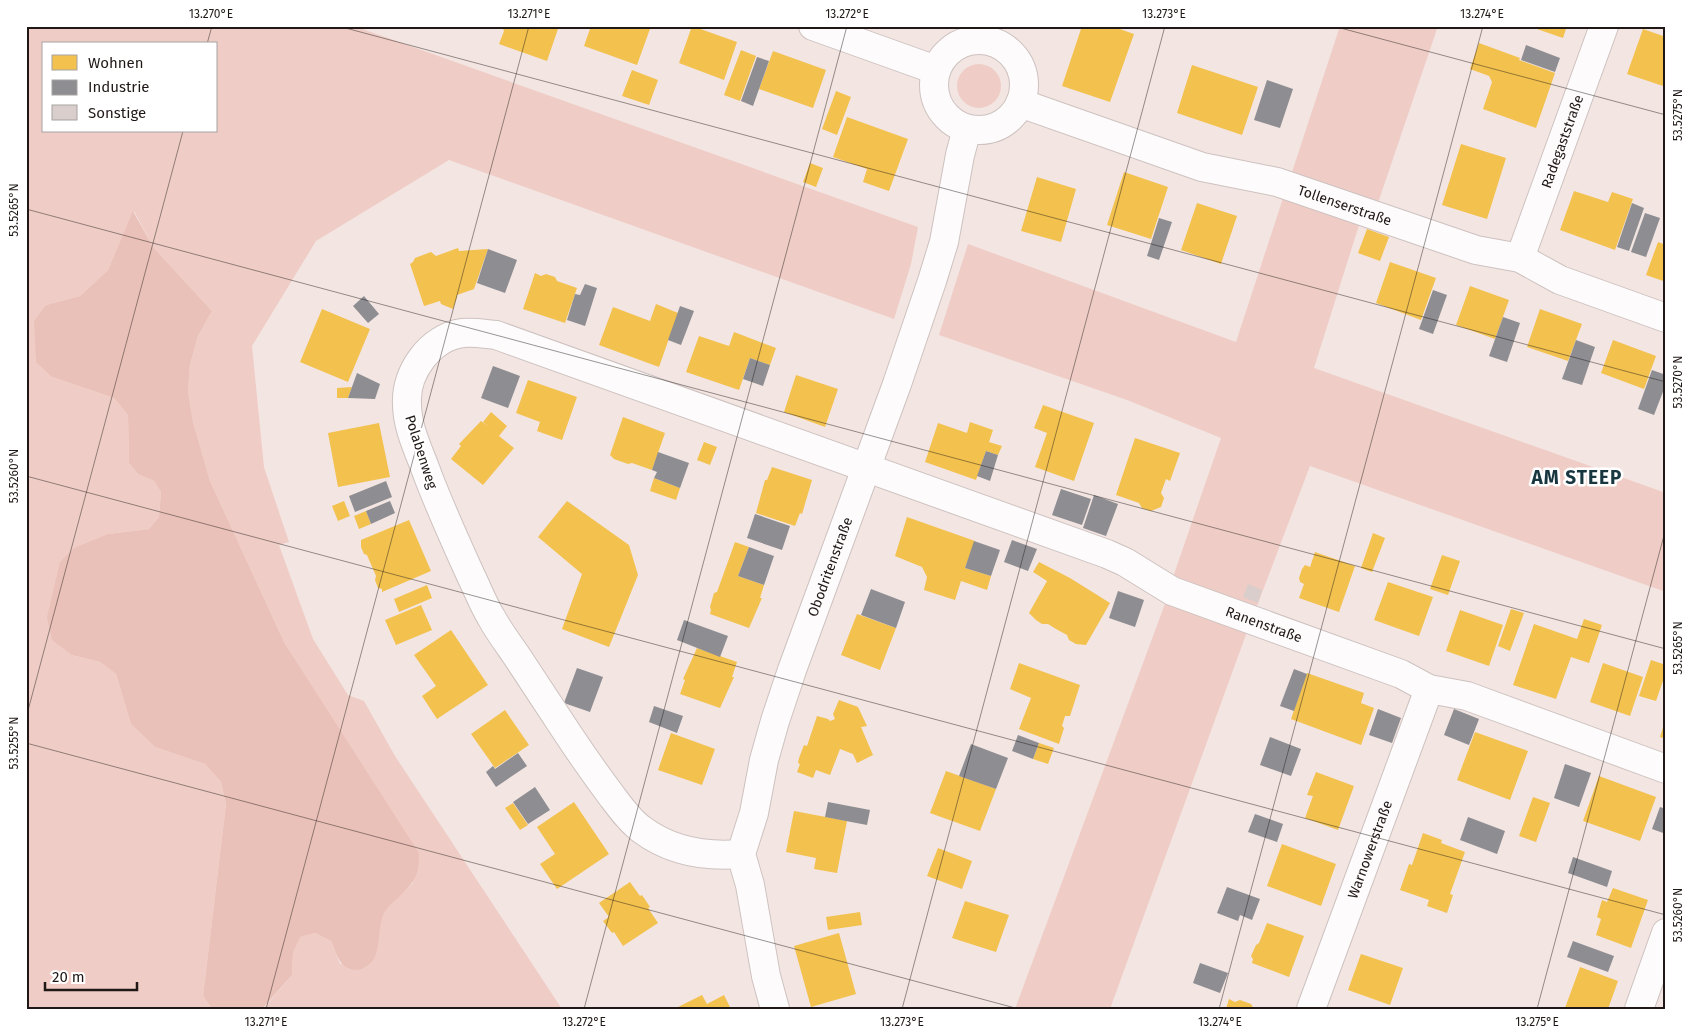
<svg xmlns="http://www.w3.org/2000/svg" width="1692" height="1035" font-family="'Fira Sans',sans-serif">
	<style>
		.green { fill: #efcdc6; fill-rule: evenodd }
		.forest { fill: #eac1b9 }
		.homes { fill: #f2c14e }
		.industry { fill: #8d8d92 }
		.building { fill: #d9cecc }
		.lines { fill: none; stroke-linecap: round; stroke-linejoin: round }
		.street-casing { stroke: #cdc2c0; stroke-width: 30 }
		.street { stroke: #fdfbfb; stroke-width: 28 }
		.ticks { fill: none; stroke: #201816; stroke-width: 1; stroke-opacity: 0.45 }
		.labels { text-anchor: middle; dominant-baseline: central; stroke-width: 5; stroke-linejoin: round; paint-order: stroke }
		.street-label { font-size: 14px; fill: #201816; stroke: #fff }
		.district-label { font-size: 19px; font-weight: bold; letter-spacing: 1px; fill: #17363f; stroke: #fff }
		.neatline { fill: none; stroke: #201816; stroke-width: 2 }
		.ticks-label { font-size: 12px; text-anchor: middle; fill: #201816 }
	</style>
	<rect width="100%" height="100%" fill="#f3e5e2"/>
	<!-- green -->
	<path class="green" d="M 26,26 L 354,26 L 918,227 L 911,264 L 894,319 L 449,160 L 316,241 L 252,346 L 264,467 L 289,542 L 279,545 L 313,639 L 348,695 L 364,701 L 395,756 L 562,1009 L 260,1009 L 264,1008 L 292,975 L 293,953 L 299,937 L 315,933 L 331,941 L 340,964 L 376,955 L 379,924 L 386,909 L 413,883 L 285,644 L 210,481 L 193,422 L 188,391 L 190,365 L 198,336 L 212,311 L 153,247 L 134,211 L 108,270 L 80,296 L 46,305 L 52,377 L 114,398 L 128,415 L 129,463 L 138,474 L 154,481 L 161,492 L 159,517 L 149,529 L 108,534 L 72,655 L 100,662 L 116,674 L 131,724 L 155,747 L 205,764 L 221,782 L 226,804 L 203,996 L 212,1009 L 26,1009 ZM 44,44 L 216,44 L 216,131 L 44,131 Z
		M 1340,26 L 1438,26 L 1378,203 L 1292,172 Z
		M957 86a22 22 0 1 1 44 0a22 22 0 1 1-44 0Z
		M 1284,195 L 1360,222 L 1314,368 L 1666,493 L 1666,592 L 1310,466 L 1257,606 L 1173,577 L 1221,438 L 1127,400 L 939,335 L 968,244 L 1236,342 Z
		M 1166,601 L 1248,629 L 1110,1009 L 1015,1009 Z"/>
	<!-- forest -->
	<path class="forest" d="M 133,211 L 153,247 L 212,311 L 198,336 L 190,365 L 188,391 L 193,422 L 210,481 L 285,644 L 419,853 C 419,878 414,882 397,899 C 393,902 389,906 386,910 C 377,924 381,939 376,954 C 374,962 364,970 356,970 C 339,969 337,954 331,941 L 315,933 L 300,937 L 293,953 L 292,975 L 263,1008 L 260,1009 L 212,1009 L 203,996 L 226,804 L 221,782 L 205,764 L 155,747 L 131,724 L 116,674 L 100,662 L 72,655 L 52,640 L 47,617 L 60,562 L 74,548 L 108,534 L 149,529 L 159,517 L 161,492 L 154,481 L 138,474 L 129,463 L 128,415 L 114,398 L 52,377 L 36,362 L 34,321 L 46,305 L 80,296 L 108,270 Z"/>
	<!-- homes -->
	<path class="homes" d="M 502,26 L 559,26 L 547,61 L 499,44 L 504,31 Z
		M 591,26 L 651,26 L 637,65 L 584,46 Z
		M 692,26 L 737,42 L 724,80 L 679,63 Z
		M 1082,26 L 1111,26 L 1134,34 L 1110,102 L 1062,86 Z
		M 1534,26 L 1567,26 L 1563,38 L 1534,28 Z
		M 1643,29 L 1666,37 L 1666,87 L 1627,74 Z
		M 1479,43 L 1520,58 L 1519,60 L 1555,73 L 1536,128 L 1483,109 L 1492,82 L 1489,76 L 1470,69 Z
		M 741,50 L 756,56 L 740,101 L 724,95 Z
		M 773,51 L 826,70 L 813,108 L 759,89 Z
		M 1192,65 L 1258,87 L 1242,135 L 1177,113 Z
		M 632,70 L 658,80 L 649,105 L 622,96 Z
		M 836,91 L 851,97 L 837,135 L 822,129 Z
		M 847,117 L 908,139 L 889,191 L 863,182 L 867,169 L 833,157 Z
		M 1461,144 L 1506,158 L 1487,219 L 1442,205 Z
		M 810,163 L 823,168 L 816,187 L 803,182 Z
		M 1124,172 L 1168,187 L 1151,239 L 1107,225 Z
		M 1037,177 L 1076,189 L 1061,242 L 1021,231 Z
		M 1574,191 L 1608,202 L 1612,192 L 1633,199 L 1615,250 L 1560,230 Z
		M 1197,203 L 1237,216 L 1221,264 L 1181,250 Z
		M 1367,229 L 1389,237 L 1380,261 L 1358,253 Z
		M 1658,242 L 1666,245 L 1666,282 L 1646,275 Z
		M 458,248 L 459,251 L 488,249 L 474,289 L 457,295 L 457,297 L 453,309 L 441,304 L 440,301 L 424,306 L 410,264 L 413,262 L 415,258 L 431,252 L 436,256 Z
		M 1390,262 L 1436,278 L 1421,320 L 1376,303 Z
		M 535,273 L 541,276 L 546,274 L 555,277 L 557,281 L 577,288 L 565,323 L 523,309 Z
		M 1470,286 L 1509,300 L 1495,339 L 1456,325 Z
		M 656,304 L 678,313 L 659,367 L 599,345 L 613,307 L 650,321 Z
		M 322,309 L 370,329 L 348,382 L 300,362 Z
		M 1540,309 L 1582,324 L 1568,361 L 1527,347 Z
		M 734,332 L 776,348 L 770,365 L 750,358 L 739,390 L 686,372 L 699,336 L 729,346 Z
		M 1613,340 L 1656,356 L 1644,389 L 1601,373 Z
		M 796,375 L 838,389 L 825,427 L 784,412 Z
		M 528,380 L 577,397 L 562,440 L 537,431 L 540,422 L 516,413 Z
		M 352,387 L 348,398 L 337,398 L 337,388 Z
		M 1043,405 L 1094,423 L 1074,481 L 1035,467 L 1047,433 L 1034,428 Z
		M 491,412 L 507,426 L 499,436 L 514,448 L 483,485 L 451,459 L 461,446 L 459,444 L 481,421 L 489,427 L 483,422 Z
		M 623,417 L 665,433 L 652,470 L 632,463 L 628,464 L 614,459 L 610,455 Z
		M 970,422 L 993,430 L 989,442 L 1002,446 L 998,455 L 986,451 L 976,480 L 925,462 L 938,423 L 967,433 Z
		M 379,423 L 390,477 L 338,487 L 328,433 Z
		M 1135,438 L 1180,453 L 1170,481 L 1166,479 L 1161,493 L 1164,498 L 1161,507 L 1151,511 L 1142,508 L 1139,503 L 1116,495 Z
		M 704,442 L 717,447 L 710,465 L 697,460 Z
		M 772,467 L 812,480 L 802,514 L 800,513 L 795,526 L 756,513 L 765,480 L 767,480 Z
		M 654,478 L 680,488 L 676,500 L 650,491 Z
		M 344,501 L 350,516 L 338,521 L 332,506 Z
		M 567,501 L 629,545 L 638,575 L 609,647 L 562,629 L 582,574 L 538,537 Z
		M 366,511 L 371,524 L 359,529 L 354,516 Z
		M 907,517 L 975,541 L 965,568 L 991,576 L 987,590 L 961,581 L 955,600 L 924,590 L 927,577 L 922,567 L 895,556 Z
		M 409,520 L 431,571 L 382,592 L 382,589 L 378,588 L 375,580 L 376,576 L 367,555 L 364,554 L 361,547 L 361,540 Z
		M 1373,533 L 1385,538 L 1372,572 L 1361,568 Z
		M 735,542 L 749,547 L 738,576 L 764,585 L 760,598 L 762,598 L 749,628 L 710,614 L 711,610 L 710,607 L 714,593 L 717,592 Z
		M 1315,552 L 1355,566 L 1339,612 L 1299,598 L 1304,584 L 1300,582 L 1299,578 L 1302,569 L 1305,565 L 1310,567 Z
		M 1442,555 L 1460,561 L 1448,595 L 1430,589 Z
		M 1039,562 L 1070,578 L 1110,603 L 1086,645 L 1076,644 L 1069,640 L 1067,635 L 1056,629 L 1048,624 L 1042,624 L 1036,620 L 1029,613 L 1047,581 L 1033,572 Z
		M 1388,582 L 1433,597 L 1419,636 L 1374,620 Z
		M 427,585 L 432,598 L 399,612 L 394,599 Z
		M 421,605 L 432,630 L 396,645 L 385,620 Z
		M 1511,609 L 1524,613 L 1510,651 L 1498,646 Z
		M 1460,610 L 1503,625 L 1489,666 L 1446,651 Z
		M 857,614 L 896,628 L 880,670 L 841,655 Z
		M 1584,619 L 1602,625 L 1589,663 L 1571,657 L 1556,699 L 1513,685 L 1534,624 L 1577,639 Z
		M 451,630 L 488,685 L 437,719 L 422,696 L 436,686 L 414,655 Z
		M 697,648 L 737,662 L 732,677 L 734,677 L 720,708 L 680,694 L 685,680 L 683,679 Z
		M 1651,660 L 1666,665 L 1666,672 L 1656,701 L 1639,696 Z
		M 1019,663 L 1080,685 L 1070,716 L 1065,716 L 1062,726 L 1064,728 L 1059,744 L 1019,729 L 1031,698 L 1010,689 Z
		M 1603,663 L 1643,677 L 1630,716 L 1590,702 Z
		M 1307,673 L 1364,693 L 1361,703 L 1374,708 L 1361,745 L 1291,719 Z
		M 839,700 L 858,707 L 867,726 L 861,727 L 873,755 L 857,763 L 853,754 L 840,749 L 830,775 L 816,770 L 813,778 L 797,772 L 800,764 L 798,763 L 799,758 L 804,745 L 807,746 L 817,716 L 828,719 L 830,721 L 835,719 L 833,714 Z
		M 505,710 L 529,745 L 495,768 L 471,734 Z
		M 1665,721 L 1666,721 L 1666,739 L 1660,737 Z
		M 1475,732 L 1528,751 L 1510,800 L 1457,780 Z
		M 671,733 L 715,749 L 702,785 L 658,770 Z
		M 1039,743 L 1054,748 L 1048,764 L 1033,759 Z
		M 946,771 L 996,789 L 980,831 L 930,813 Z
		M 1316,772 L 1354,786 L 1338,830 L 1305,818 L 1313,796 L 1307,795 Z
		M 1599,776 L 1656,797 L 1640,841 L 1583,821 Z
		M 1533,797 L 1550,803 L 1536,842 L 1519,836 Z
		M 574,802 L 609,854 L 557,889 L 540,864 L 555,854 L 537,827 Z
		M 513,803 L 528,825 L 520,830 L 505,808 Z
		M 794,811 L 847,821 L 837,873 L 814,869 L 816,858 L 786,852 Z
		M 1423,833 L 1442,840 L 1441,843 L 1465,852 L 1450,894 L 1453,895 L 1447,913 L 1427,906 L 1429,900 L 1400,890 L 1409,864 L 1412,865 Z
		M 1282,844 L 1336,864 L 1321,906 L 1267,886 Z
		M 938,848 L 972,861 L 962,889 L 927,876 Z
		M 630,882 L 640,896 L 642,895 L 650,907 L 648,908 L 658,923 L 623,946 L 614,932 L 612,933 L 603,921 L 609,917 L 599,903 Z
		M 1613,888 L 1648,900 L 1631,948 L 1596,935 L 1601,919 L 1597,917 L 1602,900 L 1607,902 Z
		M 965,901 L 1009,915 L 996,952 L 952,938 Z
		M 860,912 L 862,925 L 828,930 L 826,917 Z
		M 1267,923 L 1304,936 L 1289,977 L 1252,963 L 1253,959 L 1251,956 L 1256,945 L 1259,943 Z
		M 839,933 L 856,994 L 811,1007 L 794,946 Z
		M 1361,954 L 1403,968 L 1390,1005 L 1348,990 Z
		M 1580,967 L 1618,981 L 1608,1009 L 1565,1008 Z
		M 702,995 L 707,1004 L 724,995 L 731,1009 L 674,1009 Z
		M 1229,999 L 1235,1002 L 1240,1000 L 1251,1004 L 1254,1009 L 1226,1009 Z"/>
	<!-- industry -->
	<path class="industry" d="M 1526,45 L 1560,58 L 1555,72 L 1521,60 Z
		M 757,57 L 769,61 L 753,106 L 741,101 Z
		M 1267,80 L 1293,89 L 1280,128 L 1254,120 Z
		M 1632,203 L 1644,208 L 1629,251 L 1617,247 Z
		M 1645,213 L 1660,218 L 1646,257 L 1631,252 Z
		M 1159,218 L 1172,222 L 1159,260 L 1147,256 Z
		M 488,249 L 517,260 L 505,293 L 477,283 Z
		M 585,284 L 597,288 L 585,326 L 567,320 L 575,294 L 580,295 Z
		M 1433,290 L 1447,295 L 1433,334 L 1419,329 Z
		M 364,296 L 379,314 L 368,323 L 353,306 Z
		M 680,306 L 694,311 L 681,345 L 668,340 Z
		M 1503,317 L 1520,323 L 1507,362 L 1489,356 Z
		M 1576,340 L 1595,347 L 1582,385 L 1562,379 Z
		M 750,358 L 770,365 L 763,386 L 743,379 Z
		M 493,366 L 520,376 L 508,408 L 481,398 Z
		M 1652,370 L 1666,375 L 1666,384 L 1654,415 L 1638,409 Z
		M 357,373 L 380,384 L 375,399 L 348,398 Z
		M 986,451 L 998,455 L 990,481 L 977,476 Z
		M 658,452 L 689,463 L 680,488 L 654,478 L 657,472 L 652,470 Z
		M 386,481 L 392,497 L 355,512 L 349,496 Z
		M 1061,489 L 1091,499 L 1082,525 L 1052,515 Z
		M 1094,495 L 1118,504 L 1106,536 L 1083,528 Z
		M 390,501 L 395,513 L 371,524 L 366,511 Z
		M 755,514 L 790,526 L 782,550 L 747,538 Z
		M 1012,540 L 1037,549 L 1028,571 L 1004,562 Z
		M 974,541 L 1000,550 L 991,576 L 965,568 Z
		M 749,547 L 774,556 L 764,585 L 738,576 Z
		M 871,589 L 905,602 L 896,628 L 861,615 Z
		M 1118,591 L 1144,600 L 1135,627 L 1109,618 Z
		M 684,620 L 728,636 L 720,657 L 677,640 Z
		M 577,668 L 603,677 L 590,712 L 564,703 Z
		M 1294,669 L 1307,674 L 1294,711 L 1280,706 Z
		M 654,706 L 683,716 L 677,733 L 649,722 Z
		M 1378,709 L 1401,718 L 1392,743 L 1369,735 Z
		M 1454,709 L 1479,719 L 1469,745 L 1444,735 Z
		M 1018,735 L 1039,743 L 1033,759 L 1012,751 Z
		M 1270,737 L 1301,749 L 1291,776 L 1260,765 Z
		M 971,744 L 1008,758 L 996,789 L 959,776 Z
		M 518,753 L 527,766 L 496,787 L 486,772 L 493,766 L 495,769 Z
		M 1565,764 L 1591,773 L 1579,807 L 1554,798 Z
		M 535,787 L 550,810 L 528,824 L 513,802 Z
		M 828,802 L 870,810 L 867,825 L 825,817 Z
		M 1660,807 L 1666,809 L 1666,834 L 1652,829 Z
		M 1255,814 L 1283,824 L 1277,842 L 1248,832 Z
		M 1468,817 L 1505,831 L 1497,854 L 1460,840 Z
		M 1573,857 L 1612,871 L 1607,887 L 1568,873 Z
		M 1227,887 L 1260,899 L 1252,920 L 1240,915 L 1238,921 L 1217,913 Z
		M 1573,941 L 1614,956 L 1608,972 L 1567,957 Z
		M 1200,963 L 1228,973 L 1220,993 L 1193,983 Z"/>
	<!-- building -->
	<path class="building" d="M 1248,584 L 1262,590 L 1258,603 L 1243,597 Z"/>
	<g class="lines">
		<defs>
			<g id="street">
				<path d="M 813,26 L 936,70"/>
				<circle cx="979" cy="85" r="45"/>
				<path id="s1" d="M 1020,103 L 1202,167 L 1277,182 L 1476,250 L 1520,258 L 1560,280 L 1666,318"/>
				<path id="s2" d="M 1520,258 L 1604,26"/>
				<path id="s3" d="M 741,854 C 705,857 670,851 641,829 C 629,820 620,807 611,795 C 596,775 582,755 568,734 C 550,707 533,681 516,655 C 507,642 498,630 491,617 C 483,604 478,590 471,576 C 456,543 441,510 428,476 C 420,453 407,429 407,404 C 405,373 430,337 463,333 C 474,332 485,334 496,335 L 1107,554 L 1125,562 L 1172,591 L 1401,674 L 1429,689 L 1467,696 L 1666,769"/>
				<path id="s4" d="M 775,1009 L 766,976 L 750,885 L 741,854 L 754,813 L 764,760 L 775,721 L 792,670 L 897,384 L 932,281 L 944,242 L 960,155 L 967,129"/>
				<path id="s5" d="M 1311,1009 L 1429,689"/>
				<path d="M 1639,1009 L 1666,933"/>
			</g>
		</defs>
		<!-- street casing -->
		<use href="#street" class="street-casing"/>
		<!-- street -->
		<use href="#street" class="street"/>
	</g>
	<!-- ticks -->
	<path class="ticks" d="M 338,26 L 1666,382M 1333,26 L 1666,115M 207,44 L 212,26M 26,209 L 1666,649M 26,476 L 1666,915M 26,718 L 183,131M 26,743 L 1019,1009M 266,1009 L 529,26M 584,1009 L 847,26M 902,1009 L 1165,26M 1219,1009 L 1483,26M 1537,1009 L 1666,528"/>
	<g class="labels">
		<!-- street labels -->
		<g class="street-label">
			<text stroke="none"><textPath href="#s2" startOffset="124">Radegaststraße</textPath></text>
			<text stroke="none"><textPath href="#s1" startOffset="341">Tollenserstraße</textPath></text>
			<text transform="translate(421 452) rotate(72)">Polabenweg</text>
			<text stroke="none"><textPath href="#s4" startOffset="460">Obodritenstraße</textPath></text>
			<text stroke="none"><textPath href="#s3" startOffset="1549">Ranenstraße</textPath></text>
			<text stroke="none"><textPath href="#s5" startOffset="170">Warnowerstraße</textPath></text>
		</g>
		<!-- district labels -->
		<g class="district-label">
			<text x="1577" y="477">AM STEEP</text>
		</g>
	</g>
	<!-- border -->
	<rect width="1692" height="1035" fill="none" stroke="#ffffff" stroke-width="55"/>
	<!-- legend -->
	<rect x="42" y="42" width="175" height="90" fill="#ffffff" stroke="#a6a3a2"/>
	<rect x="52" y="55" width="25" height="15" fill="#f2c14e" stroke="#a6a3a2"/>
	<text x="88" y="68" font-size="15" fill="#201816">Wohnen</text>
	<rect x="52" y="80" width="25" height="15" fill="#8d8d92" stroke="#a6a3a2"/>
	<text x="88" y="92" font-size="15" fill="#201816">Industrie</text>
	<rect x="52" y="105" width="25" height="15" fill="#d9cecc" stroke="#a6a3a2"/>
	<text x="88" y="118" font-size="15" fill="#201816">Sonstige</text>
	<!-- scale -->
	<path d="M45 982v8h92v-8" fill="none" stroke="#201816" stroke-width="2.5"/>
	<text x="52" y="982" font-size="15" fill="#201816" stroke="#ffffff" stroke-width="4" paint-order="stroke">20 m</text>
	<rect x="28" y="28" width="1636" height="980" class="neatline"/>
	<g class="ticks-label">
		<text x="211" y="18">13.270°E</text>
		<text x="529" y="18">13.271°E</text>
		<text x="847" y="18">13.272°E</text>
		<text x="1164" y="18">13.273°E</text>
		<text x="1482" y="18">13.274°E</text>
		<text transform="translate(1678 115) rotate(-90)" y="4">53.5275°N</text>
		<text transform="translate(14 210) rotate(-90)" y="4">53.5265°N</text>
		<text transform="translate(1678 382) rotate(-90)" y="4">53.5270°N</text>
		<text transform="translate(14 476) rotate(-90)" y="4">53.5260°N</text>
		<text transform="translate(1678 648) rotate(-90)" y="4">53.5265°N</text>
		<text transform="translate(14 743) rotate(-90)" y="4">53.5255°N</text>
		<text transform="translate(1678 915) rotate(-90)" y="4">53.5260°N</text>
		<text x="266" y="1026">13.271°E</text>
		<text x="584" y="1026">13.272°E</text>
		<text x="902" y="1026">13.273°E</text>
		<text x="1220" y="1026">13.274°E</text>
		<text x="1537" y="1026">13.275°E</text>
	</g>
</svg>
